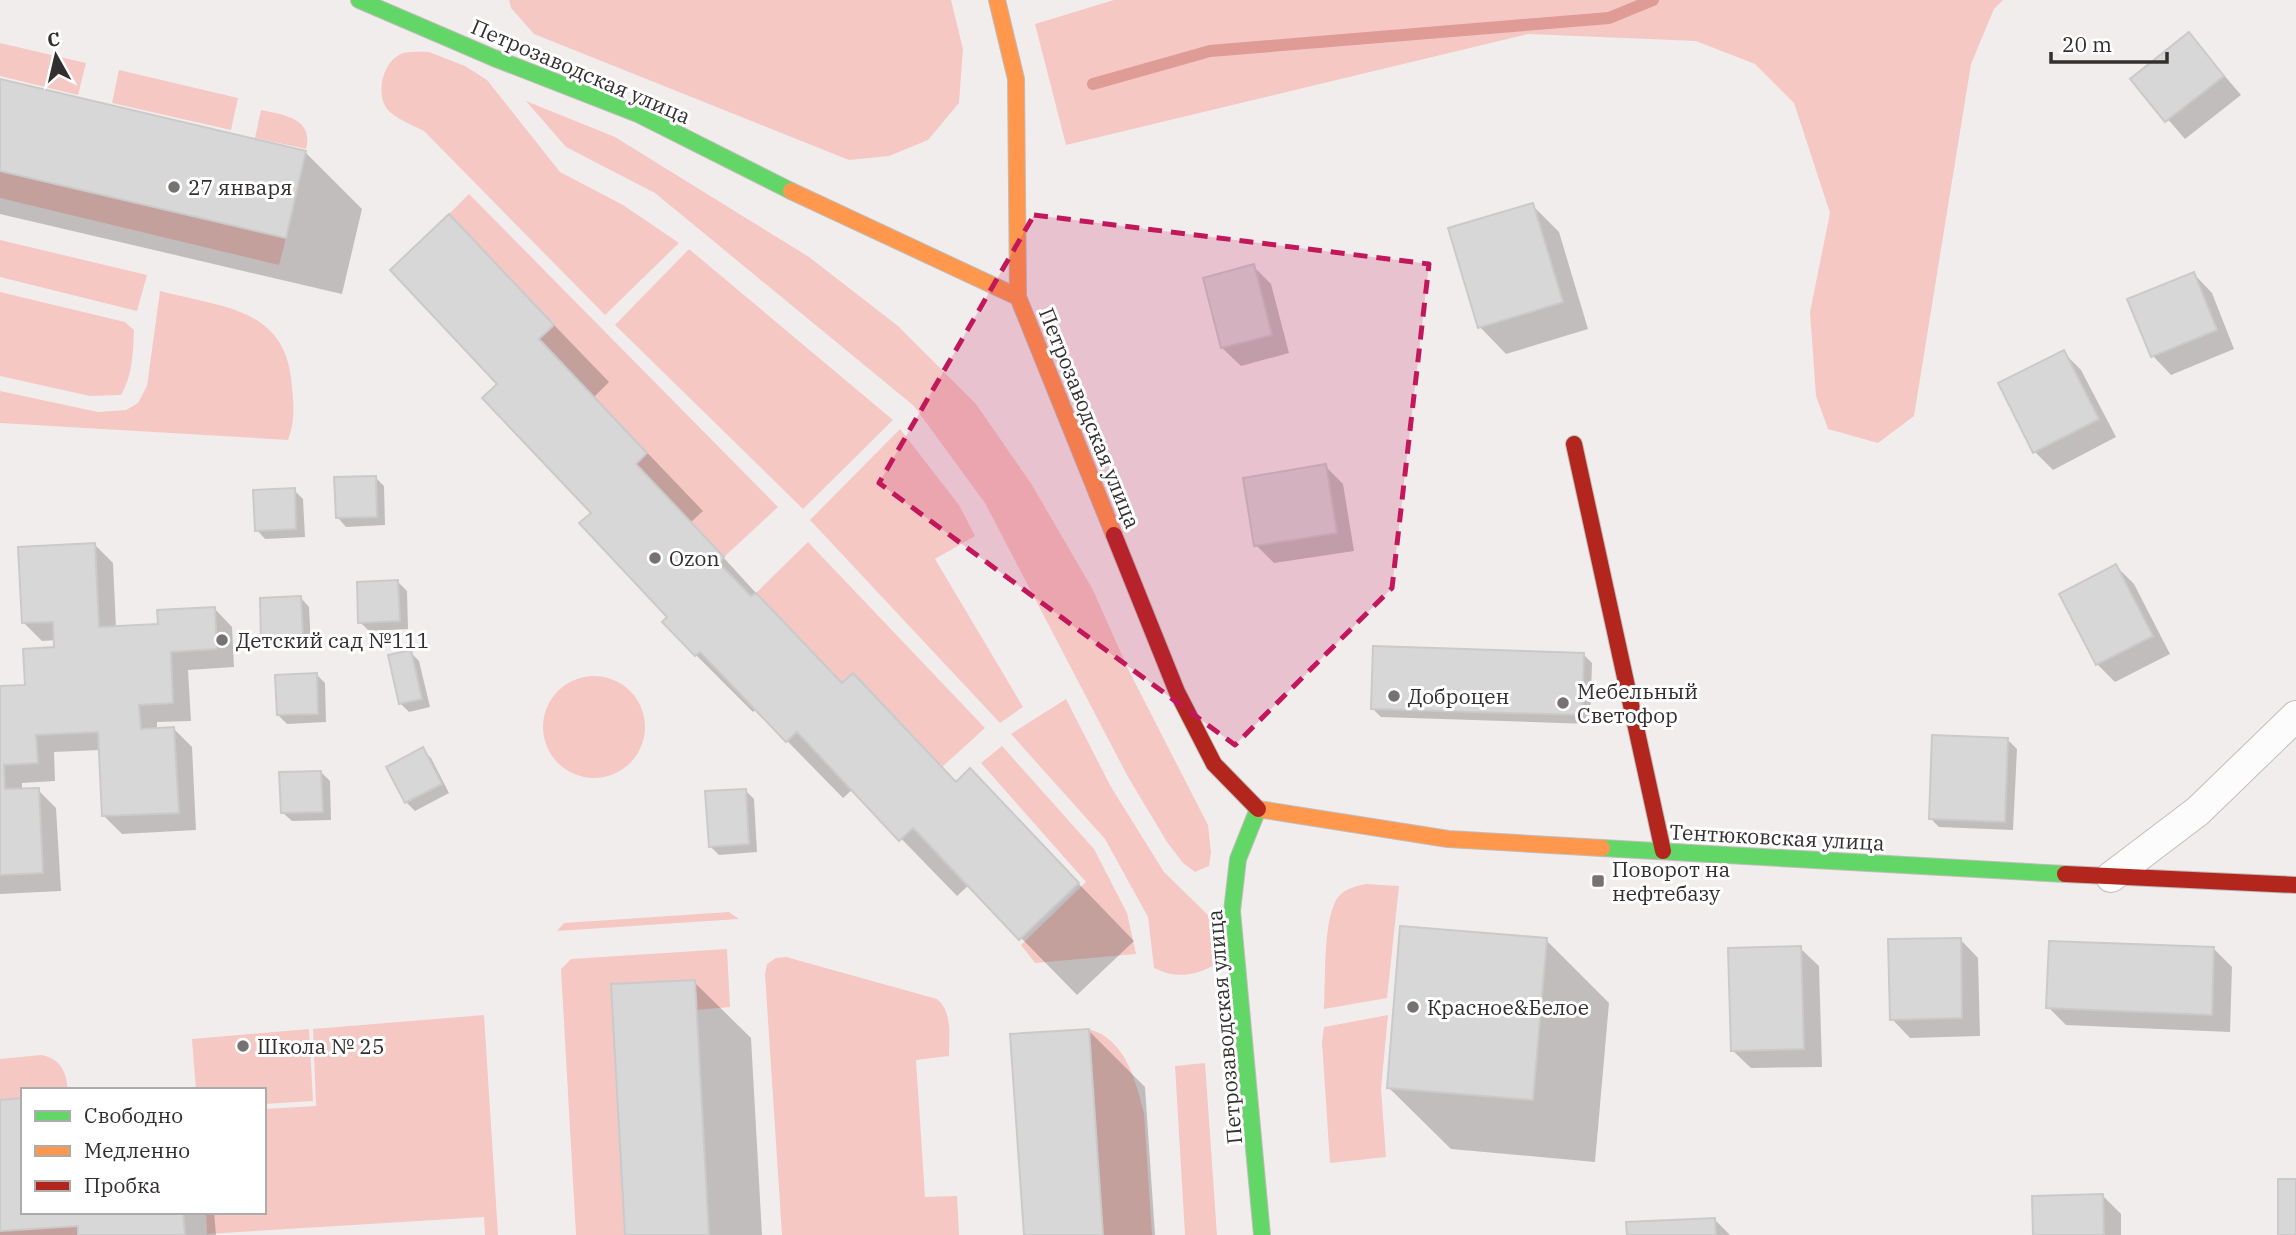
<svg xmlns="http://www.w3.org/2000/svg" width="2296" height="1235" font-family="'IBM Plex Serif',serif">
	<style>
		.green { fill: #f5c8c4 }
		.shadow { fill: #0003 }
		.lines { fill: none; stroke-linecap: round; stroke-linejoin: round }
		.stream { stroke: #df9b96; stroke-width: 12 }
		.building { fill: #d7d7d7; stroke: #cacaca; stroke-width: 2 }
		.street-casing { stroke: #c1bdbd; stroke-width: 32 }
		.fast-casing { stroke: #c1bdbd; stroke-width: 18 }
		.slow-casing { stroke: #c1bdbd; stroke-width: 18 }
		.jam-casing { stroke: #c1bdbd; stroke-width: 18 }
		.street { stroke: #fdfcfc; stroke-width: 30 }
		.fast { stroke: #63d668; stroke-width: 16 }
		.slow { stroke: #ff974d; stroke-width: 16 }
		.jam { stroke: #b3261e; stroke-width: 16 }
		.marked { fill: #c2185b; fill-opacity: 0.2; stroke: #c2185b; stroke-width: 5; stroke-dasharray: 14 9; stroke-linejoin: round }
		.poi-dot { fill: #767272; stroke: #fff; stroke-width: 2.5 }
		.labels { text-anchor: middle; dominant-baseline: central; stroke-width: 6; stroke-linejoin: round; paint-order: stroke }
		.street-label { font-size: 21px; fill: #332f2f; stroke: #fff }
		.poi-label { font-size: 21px; fill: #332f2f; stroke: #fff; text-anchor: start }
	</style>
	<rect width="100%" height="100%" fill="#f2eded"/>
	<!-- green -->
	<path class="green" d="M 509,0 L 951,0 L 963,49 L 959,103 L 928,140 L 889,156 L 849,160 L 534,34 L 511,8 Z
		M 1114,0 L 2003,0 L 1994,9 L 1971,64 L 1914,416 L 1878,443 L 1828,429 L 1816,396 L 1810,312 L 1830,213 L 1794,103 L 1755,64 L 1696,41 L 1528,34 L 1066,145 L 1035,24 Z
		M 0,43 L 86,63 L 78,95 L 0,76 Z
		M 429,52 L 465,66 L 487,80 L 560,172 L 623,205 L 679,243 L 605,315 L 424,131 C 414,126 399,120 390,112 C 374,98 382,62 401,54 C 408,51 420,52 429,52 Z
		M 119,70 L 238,98 L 231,130 L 112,103 Z
		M 526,101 L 615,137 L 809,257 L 898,326 L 976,404 L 1032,485 L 1093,590 L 1129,671 L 1208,825 L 1211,852 L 1209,866 L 1195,872 L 1183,863 L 1167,842 L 1128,777 L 985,503 L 914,406 L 655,193 L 566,147 Z
		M 261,110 C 284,115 314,118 306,149 L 255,138 Z
		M 0,171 L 286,238 L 279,265 L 0,198 Z
		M 469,194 L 778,507 L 724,557 L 636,464 L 647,453 L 539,339 L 554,324 L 449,214 Z
		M 0,240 L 147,275 L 137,311 L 0,277 Z
		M 689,249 L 893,420 L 803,509 L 615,325 Z
		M 160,291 C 224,308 287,307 292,387 C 294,407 295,421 288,440 L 0,423 L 0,391 L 98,412 L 126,410 L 138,403 L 147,386 Z
		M 0,292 L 125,322 L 134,330 C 133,352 133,375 121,395 L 90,396 L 0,376 Z
		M 900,429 L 959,505 L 975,536 L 935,559 L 1023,707 L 1000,723 L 810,520 Z
		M 808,542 L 985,728 L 942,767 L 853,673 L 842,683 L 756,593 Z
		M543 727a51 51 0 1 1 102 0a51 51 0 1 1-102 0Z
		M 1066,699 L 1111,787 L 1164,872 L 1210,917 L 1219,930 L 1220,947 L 1216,964 C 1196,976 1175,979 1154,968 L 1148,917 L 1105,839 L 1011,734 Z
		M 1002,746 L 1094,849 L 1127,913 L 1136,954 L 1035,963 L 1021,945 L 1086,882 L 981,763 Z
		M 1366,884 L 1399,886 L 1387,998 L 1324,1009 C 1326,983 1322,913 1340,895 C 1347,888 1357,886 1366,884 Z
		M 729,912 L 739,919 L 557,931 L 564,923 Z
		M 727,949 L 730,1007 L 696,1010 L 694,980 L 611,985 L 625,1235 L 576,1235 L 561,969 L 571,959 Z
		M 786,957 L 937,999 C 953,1012 949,1038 949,1056 L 916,1060 L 925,1197 L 957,1196 L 959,1235 L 782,1235 L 765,974 L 767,964 L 776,958 Z
		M 484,1015 L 498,1235 L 485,1235 L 484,1217 L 207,1234 L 206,1212 L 264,1212 L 264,1109 L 316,1106 L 313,1029 Z
		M 1388,1015 L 1381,1089 L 1386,1157 L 1330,1163 L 1322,1042 L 1324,1027 Z
		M 309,1029 L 313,1101 L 264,1104 L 264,1090 L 196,1090 L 192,1039 Z
		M 1089,1029 C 1126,1040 1135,1079 1144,1113 L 1152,1235 L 1103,1235 Z
		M 41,1055 C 61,1059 66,1071 68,1090 L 23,1090 L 23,1098 L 0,1100 L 0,1059 Z
		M 1205,1063 L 1217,1235 L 1185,1235 L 1175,1066 Z
		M 78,1226 L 78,1235 L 0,1235 L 0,1231 Z"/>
	<!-- shadow -->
	<path class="shadow" d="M 2189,34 L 2241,95 L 2185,139 L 2133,79 Z
		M 0,81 L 305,152 L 362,209 L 342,294 L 0,214 Z
		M 1532,205 L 1559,232 L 1588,329 L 1506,354 L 1480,327 Z
		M 449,216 L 609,382 L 594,397 L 703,511 L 691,522 L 778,617 L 844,684 L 853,675 L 957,783 L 970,771 L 1134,941 L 1077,995 L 969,885 L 957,896 L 853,789 L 843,798 L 756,709 L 753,712 L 696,655 L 500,384 Z
		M 1253,266 L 1271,284 L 1289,353 L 1241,366 L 1222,348 Z
		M 2194,274 L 2212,293 L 2234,349 L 2171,375 L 2153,356 L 2130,300 Z
		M 2063,352 L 2081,370 L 2116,437 L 2053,470 L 2035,452 Z
		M 1325,466 L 1343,484 L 1354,551 L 1274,563 L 1256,545 Z
		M 375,477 L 384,486 L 385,525 L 346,527 L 338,518 Z
		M 294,490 L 303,499 L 305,537 L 265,539 L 257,530 Z
		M 94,544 L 113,563 L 116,628 L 159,626 L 214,608 L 232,627 L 234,667 L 188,670 L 191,721 L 157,722 L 157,730 L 174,729 L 192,747 L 196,830 L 122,834 L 104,816 L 100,750 L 54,752 L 55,781 L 22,783 L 22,791 L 38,790 L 56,808 L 61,891 L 0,894 L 0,688 L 27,687 L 56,649 L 56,640 L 42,641 L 24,623 Z
		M 2116,566 L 2134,584 L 2170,654 L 2115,682 L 2097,664 Z
		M 398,582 L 407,591 L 408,629 L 369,631 L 360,622 Z
		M 301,598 L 309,607 L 311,646 L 272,647 L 263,638 Z
		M 410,652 L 419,661 L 430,707 L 409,712 L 400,703 Z
		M 1583,654 L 1592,663 L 1590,724 L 1381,717 L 1372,708 Z
		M 316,674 L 325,683 L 326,722 L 287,724 L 278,715 Z
		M 2008,740 L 2017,749 L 2013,830 L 1939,827 L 1930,818 Z
		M 422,749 L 431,758 L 449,793 L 415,811 L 406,802 Z
		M 321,772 L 330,781 L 331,820 L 292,821 L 283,813 Z
		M 745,790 L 754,799 L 757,852 L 719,855 L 710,846 Z
		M 1960,939 L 1978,958 L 1980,1036 L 1910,1038 L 1892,1019 Z
		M 1546,940 L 1609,1003 L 1595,1162 L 1451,1149 L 1388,1087 Z
		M 1800,948 L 1819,966 L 1822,1067 L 1751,1068 L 1732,1050 Z
		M 2214,949 L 2232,967 L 2230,1032 L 2066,1025 L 2048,1007 Z
		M 694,982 L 751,1038 L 762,1235 L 626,1235 Z
		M 1089,1031 L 1145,1087 L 1155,1235 L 1026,1235 Z
		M 0,1102 L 23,1212 L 214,1212 L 216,1235 L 0,1235 Z
		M 2103,1196 L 2121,1214 L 2121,1235 L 2035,1235 Z
		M 1714,1219 L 1730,1235 L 1629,1235 Z"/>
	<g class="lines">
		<!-- stream -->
		<path class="stream" d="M 1093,84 L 1210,51 L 1609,18 L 1653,0"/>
	</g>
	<!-- building -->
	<path class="building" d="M 2189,32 L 2224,76 L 2165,122 L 2130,79 Z
		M 0,79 L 306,151 L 286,238 L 0,171 Z
		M 1533,203 L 1563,302 L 1478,328 L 1448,228 Z
		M 449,214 L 554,325 L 539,339 L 647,453 L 636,464 L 724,557 L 719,563 L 751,596 L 756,593 L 842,683 L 853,673 L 956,782 L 970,768 L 1079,883 L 1019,940 L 913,828 L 899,841 L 797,732 L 786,742 L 700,652 L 695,656 L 662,622 L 667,617 L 579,523 L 591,513 L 482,398 L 497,384 L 390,270 Z
		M 1254,264 L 1272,335 L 1221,348 L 1203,278 Z
		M 2194,272 L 2217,330 L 2151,357 L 2127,299 Z
		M 2064,350 L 2099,419 L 2033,453 L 1998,383 Z
		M 1326,464 L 1337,533 L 1254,546 L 1243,478 Z
		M 376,476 L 377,517 L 336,518 L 334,477 Z
		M 295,488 L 296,529 L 255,531 L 253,490 Z
		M 95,543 L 99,627 L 158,624 L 157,610 L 215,607 L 217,649 L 171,652 L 173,703 L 139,705 L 141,729 L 174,727 L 179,813 L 102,816 L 98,732 L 36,735 L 38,763 L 4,765 L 5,789 L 39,788 L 43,873 L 0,875 L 0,686 L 25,685 L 23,649 L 54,647 L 53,622 L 22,623 L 18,547 Z
		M 2116,564 L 2153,636 L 2096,665 L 2059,594 Z
		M 398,580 L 400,621 L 358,623 L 357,582 Z
		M 301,596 L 303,637 L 261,639 L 260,598 Z
		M 1373,646 L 1584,653 L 1582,715 L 1371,709 Z
		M 411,650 L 422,699 L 399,704 L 388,655 Z
		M 317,673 L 318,714 L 277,715 L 275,675 Z
		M 1932,735 L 2008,738 L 2005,822 L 1929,819 Z
		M 423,747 L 442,784 L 405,803 L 386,767 Z
		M 321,771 L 323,812 L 281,813 L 279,772 Z
		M 746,789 L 749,844 L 709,847 L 705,791 Z
		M 1400,926 L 1547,938 L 1533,1100 L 1387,1088 Z
		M 1961,938 L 1962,1018 L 1890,1020 L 1888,939 Z
		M 2049,941 L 2214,947 L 2212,1015 L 2046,1008 Z
		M 1801,946 L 1804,1049 L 1731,1051 L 1728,948 Z
		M 695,980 L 709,1235 L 625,1235 L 611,984 Z
		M 1089,1029 L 1103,1235 L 1024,1235 L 1010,1034 Z
		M 23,1098 L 23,1212 L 183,1212 L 185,1235 L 78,1235 L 78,1226 L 0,1231 L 0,1100 Z
		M 2278,1179 L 2296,1179 L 2296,1235 L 2278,1235 Z
		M 2103,1194 L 2104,1235 L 2033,1235 L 2032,1196 Z
		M 1715,1218 L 1716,1235 L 1627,1235 L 1626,1222 Z"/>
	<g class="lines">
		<defs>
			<path id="street" d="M 2111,877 L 2198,811 L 2296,716"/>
			<path id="fast" d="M 359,0 L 494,58 L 638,114 L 791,191
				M 1258,809 L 1238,859 L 1232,911 L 1262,1235
				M 1602,848 L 2065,874"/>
			<path id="slow" d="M 997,0 L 1016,79 L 1018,297 L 1114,535
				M 791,191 L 1018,297
				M 1258,809 L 1448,839 L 1602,848"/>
			<path id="jam" d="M 1574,444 L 1663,851
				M 1114,535 L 1177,692 L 1214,764 L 1258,809
				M 2065,874 L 2296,885"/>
		</defs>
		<!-- street casing -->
		<use href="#street" class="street-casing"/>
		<!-- fast casing -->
		<use href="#fast" class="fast-casing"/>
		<!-- slow casing -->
		<use href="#slow" class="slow-casing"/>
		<!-- jam casing -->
		<use href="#jam" class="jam-casing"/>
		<!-- street -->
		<use href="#street" class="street"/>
		<!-- fast -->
		<use href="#fast" class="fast"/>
		<!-- slow -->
		<use href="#slow" class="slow"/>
		<!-- jam -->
		<use href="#jam" class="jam"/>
	</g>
	<!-- marked area -->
	<path class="marked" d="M 1034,215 L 1429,264 L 1392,588 L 1235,745 L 879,483 Z"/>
	<!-- markers -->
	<g class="poi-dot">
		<circle cx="174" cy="187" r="7"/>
		<circle cx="655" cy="558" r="7"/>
		<circle cx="222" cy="640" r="7"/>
		<circle cx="1394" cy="696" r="7"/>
		<circle cx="1563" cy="703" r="7"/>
		<rect x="1591" y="874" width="14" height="14" rx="3.5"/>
		<circle cx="1413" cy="1007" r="7"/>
		<circle cx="243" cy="1046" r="7"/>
	</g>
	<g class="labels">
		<!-- street labels -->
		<g class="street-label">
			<text transform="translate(581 71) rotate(23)">Петрозаводская улица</text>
			<text transform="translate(1090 418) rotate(68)">Петрозаводская улица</text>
			<text transform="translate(1777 837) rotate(3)">Тентюковская улица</text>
			<text transform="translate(1224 1027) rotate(-95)">Петрозаводская улица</text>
		</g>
		<!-- poi labels -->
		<g class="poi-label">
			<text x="188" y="187">27 января</text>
			<text x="669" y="558">Ozon</text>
			<text x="236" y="640">Детский сад №111</text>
			<text x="1577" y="691">Мебельный<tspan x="1577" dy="24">Светофор</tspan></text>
			<text x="1408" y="696">Доброцен</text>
			<text x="1612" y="869">Поворот на<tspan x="1612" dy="24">нефтебазу</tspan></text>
			<text x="1427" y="1007">Красное&amp;Белое</text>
			<text x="257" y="1046">Школа № 25</text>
		</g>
	</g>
	<!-- legend -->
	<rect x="21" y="1088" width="245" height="126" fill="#ffffff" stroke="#adacac" stroke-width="2"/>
	<rect x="35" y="1111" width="35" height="10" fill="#63d668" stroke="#adacac" stroke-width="2"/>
	<text x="84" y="1123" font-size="21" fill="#332f2f">Свободно</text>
	<rect x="35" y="1146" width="35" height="10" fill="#ff974d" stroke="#adacac" stroke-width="2"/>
	<text x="84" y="1158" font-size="21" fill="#332f2f">Медленно</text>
	<rect x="35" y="1181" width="35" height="10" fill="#b3261e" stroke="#adacac" stroke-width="2"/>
	<text x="84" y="1193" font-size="21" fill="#332f2f">Пробка</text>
	<!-- north arrow -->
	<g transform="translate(56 56) rotate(352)" stroke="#ffffff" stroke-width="5" paint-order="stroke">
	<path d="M0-5L12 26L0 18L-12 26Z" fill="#332f2f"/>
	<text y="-10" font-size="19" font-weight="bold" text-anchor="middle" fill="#332f2f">С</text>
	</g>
	<!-- scale -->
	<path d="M2051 52v10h116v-10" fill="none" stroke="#332f2f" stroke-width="3.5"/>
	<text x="2062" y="52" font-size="21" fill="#332f2f" stroke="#ffffff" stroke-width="5" paint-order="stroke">20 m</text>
</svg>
